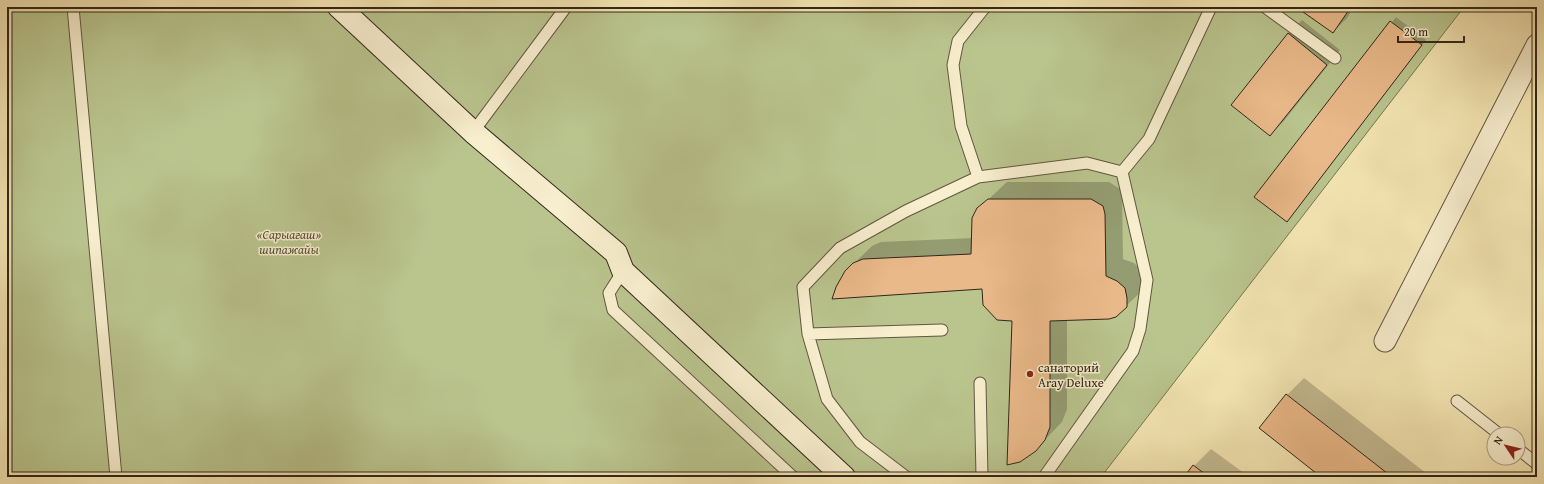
<svg xmlns="http://www.w3.org/2000/svg" width="1544" height="484" font-family="'Gentium Book Plus',serif">
	<style>
		.green { fill: #bac58e; stroke: #767655 }
		.shadow { fill: #0003 }
		.building { fill: #eab989; stroke: #32261c }
		.lines { fill: none; stroke-linecap: round; stroke-linejoin: round }
		.lane-casing { stroke: #625642; stroke-width: 13 }
		.street-casing { stroke: #625642; stroke-width: 23 }
		.secondary-casing { stroke: #32261c; stroke-width: 24 }
		.lane { stroke: #f8efce; stroke-width: 11 }
		.street { stroke: #f8efce; stroke-width: 21 }
		.secondary { stroke: #f8efce; stroke-width: 22 }
		.poi-dot { fill: #8f2418; stroke: #f8efce; stroke-width: 1.5 }
		.labels { text-anchor: middle; dominant-baseline: central; stroke-width: 3; stroke-linejoin: round; paint-order: stroke }
		.park-label { font-size: 13px; font-style: italic; fill: #544e38; stroke: #f8efce }
		.poi-label { font-size: 13px; fill: #32261c; stroke: #f8efce; text-anchor: start }
	</style>
	<rect width="100%" height="100%" fill="#f4e6b3"/>
	<filter id="stains"><feTurbulence type="fractalNoise" baseFrequency=".005" numOctaves="4"/><feColorMatrix values="0 0 0 0 .2 0 0 0 0 .09 0 0 0 0 .02 0 0 0 .5 -.17"/></filter>
	<radialGradient id="worn" r=".72"><stop offset=".6" stop-color="#630" stop-opacity="0"/><stop offset="1" stop-color="#630" stop-opacity=".3"/></radialGradient>
	<!-- green -->
	<path class="green" d="M 7,7 L 1464,7 L 1101,477 L 7,477 Z"/>
	<!-- shadow -->
	<path class="shadow" d="M 1298,7 L 1354,7 L 1347,18 L 1333,32 Z
		M 1396,17 L 1426,40 L 1291,216 L 1256,197 Z
		M 1302,20 L 1340,50 L 1284,121 L 1270,135 L 1288,34 Z
		M 1007,182 L 1109,182 L 1120,189 L 1122,196 L 1123,259 L 1134,263 L 1142,271 L 1144,289 L 1126,306 L 1067,319 L 1067,409 L 1062,422 L 1035,450 L 1013,320 L 983,287 L 846,271 L 872,246 L 881,242 L 973,238 L 978,209 Z
		M 1304,378 L 1431,477 L 1323,477 L 1287,395 Z
		M 1211,449 L 1248,476 L 1248,477 L 1186,477 L 1194,466 Z"/>
	<!-- building -->
	<path class="building" d="M 1296,7 L 1351,7 L 1333,33 Z
		M 1390,21 L 1422,45 L 1287,222 L 1254,197 Z
		M 1288,33 L 1327,65 L 1270,136 L 1231,105 Z
		M 988,199 L 1091,199 L 1103,206 L 1105,214 L 1106,276 L 1117,281 L 1125,288 L 1127,298 L 1127,307 L 1116,317 L 1109,319 L 1050,321 L 1050,427 L 1045,440 L 1036,451 L 1020,462 L 1007,465 L 1012,321 L 997,320 L 983,305 L 982,289 L 832,299 L 836,287 L 845,271 L 853,263 L 863,259 L 971,254 L 972,218 L 977,208 Z
		M 1286,394 L 1392,477 L 1321,477 L 1259,428 Z
		M 1193,465 L 1209,477 L 1184,477 Z"/>
	<g class="lines">
		<defs>
			<path id="lane" d="M 73,7 L 116,477
				M 1265,7 L 1335,58
				M 473,132 L 566,7
				M 978,177 L 961,126 L 953,65 L 958,41 L 985,7
				M 623,271 L 609,293 L 613,310 L 793,477
				M 808,334 L 942,330
				M 980,383 L 982,477
				M 1457,401 L 1499,434
				M 1518,449 L 1537,464
				M 906,477 L 860,442 L 827,399 L 808,334 L 803,287 L 840,248 L 906,211 L 978,177 L 1087,163 L 1122,172
				M 1044,477 L 1133,351 L 1140,329 L 1147,280 L 1122,172 L 1149,139 L 1211,7"/>
			<path id="street" d="M 1385,341 L 1537,45"/>
			<path id="secondary" d="M 339,7 L 473,132 L 616,253 L 623,271 L 844,477"/>
		</defs>
		<!-- lane casing -->
		<use href="#lane" class="lane-casing"/>
		<!-- street casing -->
		<use href="#street" class="street-casing"/>
		<!-- secondary casing -->
		<use href="#secondary" class="secondary-casing"/>
		<!-- lane -->
		<use href="#lane" class="lane"/>
		<!-- street -->
		<use href="#street" class="street"/>
		<!-- secondary -->
		<use href="#secondary" class="secondary"/>
	</g>
	<!-- markers -->
	<circle class="poi-dot" cx="1030" cy="374" r="4"/>
	<g class="labels">
		<!-- park labels -->
		<g class="park-label">
			<text x="289" y="234">«Сарыағаш»<tspan x="289" dy="15">шипажайы</tspan></text>
		</g>
		<!-- poi labels -->
		<g class="poi-label">
			<text x="1038" y="367">санаторий<tspan x="1038" dy="15">Aray Deluxe</tspan></text>
		</g>
	</g>
	<!-- margin -->
	<rect width="1544" height="484" fill="none" stroke="#f4e6b3" stroke-width="24"/>
	<rect x="8" y="8" width="1528" height="468" fill="none" stroke="#32261c" stroke-width="2"/>
	<rect x="12" y="12" width="1520" height="460" fill="none" stroke="#32261c"/>
	<!-- north arrow -->
	<g transform="translate(1506 446) rotate(305)"><circle r="19" fill="#f8efce" stroke="#a99f87"/>
	<path d="M0-3L7 15L0 10L-7 15Z" fill="#8f2418"/>
	<text y="-6" font-size="11" font-weight="bold" text-anchor="middle" fill="#32261c">N</text>
	</g>
	<!-- scale -->
	<path d="M1398 36v6h66v-6" fill="none" stroke="#32261c" stroke-width="2"/>
	<text x="1404" y="36" font-size="12" fill="#32261c" stroke="#f8efce" stroke-width="3" paint-order="stroke">20 m</text>
	<rect width="100%" height="100%" filter="url(#stains)"/>
	<rect width="100%" height="100%" fill="url(#worn)"/>
</svg>
